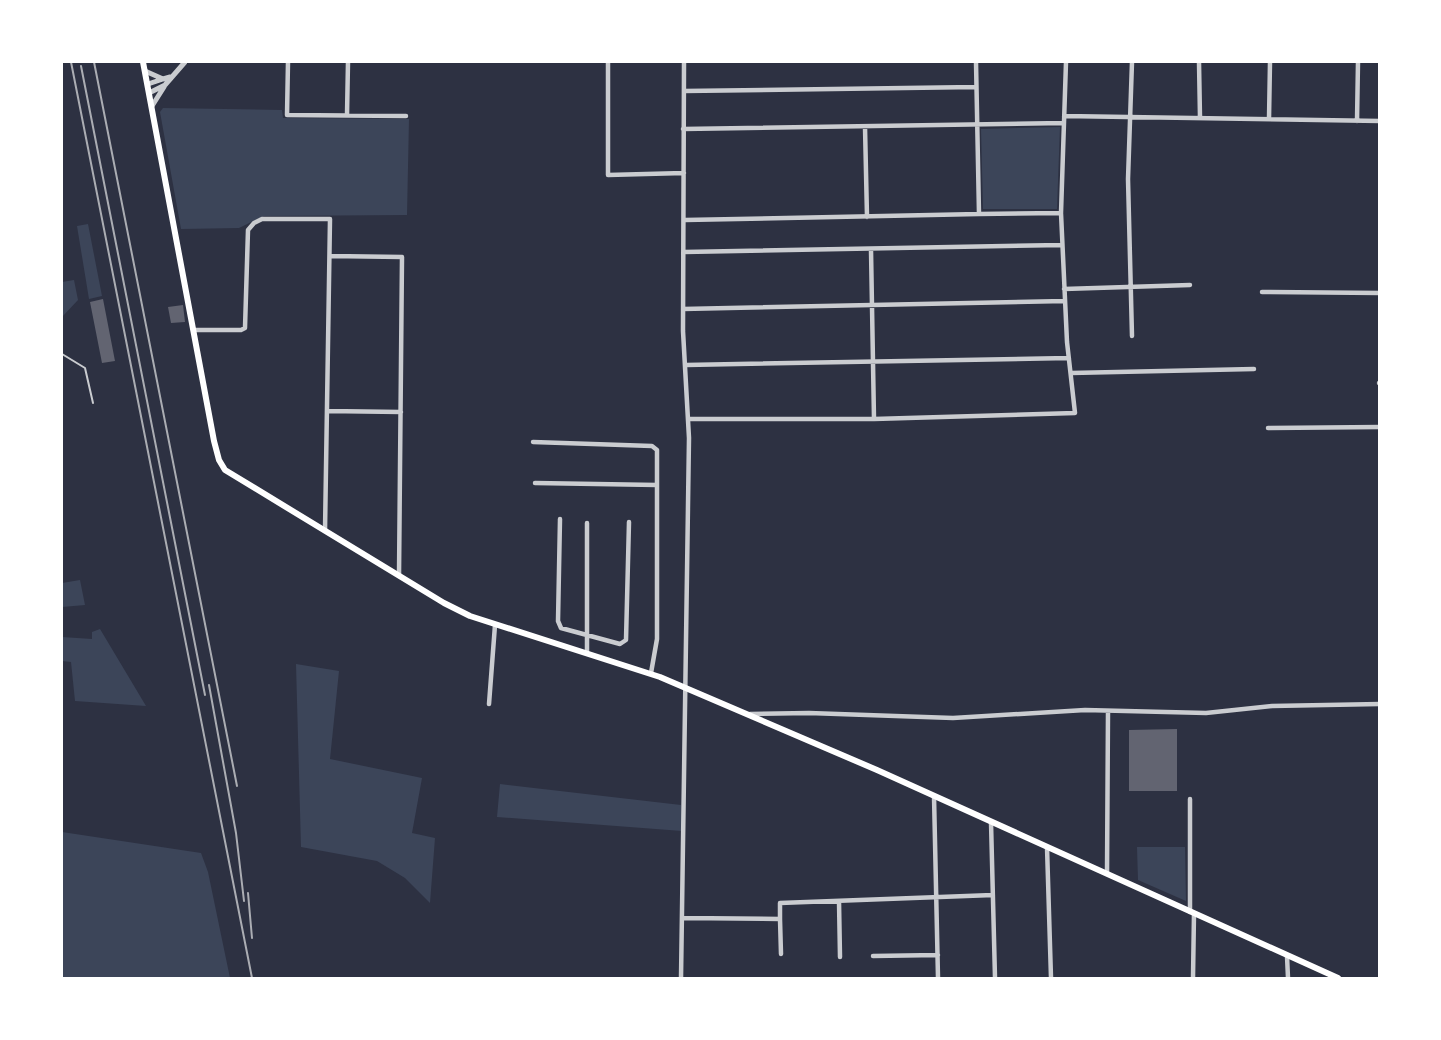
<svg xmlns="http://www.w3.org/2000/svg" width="1441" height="1040" font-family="Lato,sans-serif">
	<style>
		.green { fill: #3c4559 }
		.building { fill: #626471 }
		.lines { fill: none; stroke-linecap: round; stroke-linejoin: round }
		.service { stroke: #caccd0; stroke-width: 2 }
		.minor { stroke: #caccd0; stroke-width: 4.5 }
		.tertiary { stroke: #caccd0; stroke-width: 5 }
		.secondary { stroke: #fff; stroke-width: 6 }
		.rail { stroke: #abadb3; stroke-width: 2 }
	</style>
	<rect width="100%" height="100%" fill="#2d3142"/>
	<!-- green -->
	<path class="green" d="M 163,108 L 282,110 L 283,118 L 409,119 L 407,215 L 264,216 L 239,228 L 181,229 L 160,112 Z
		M 1060,127 L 1057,209 L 983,209 L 981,129 Z
		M 88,224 L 102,296 L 89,299 L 77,226 Z
		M 74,280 L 78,300 L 62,317 L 62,282 Z
		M 80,580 L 85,605 L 62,607 L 62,583 Z
		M 100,629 L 146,706 L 75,701 L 71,662 L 62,661 L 62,637 L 92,639 L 92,632 Z
		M 296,664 L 339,671 L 330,759 L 422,778 L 412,833 L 435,838 L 430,903 L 405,878 L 377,861 L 301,847 Z
		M 500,784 L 681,805 L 682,831 L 497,817 Z
		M 62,832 L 201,853 L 208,872 L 230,978 L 62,978 Z
		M 1137,847 L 1185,847 L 1186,901 L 1138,880 Z"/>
	<!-- building -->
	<path class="building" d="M 103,299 L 115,361 L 102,363 L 90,302 Z
		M 183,305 L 185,322 L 171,323 L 168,307 Z
		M 1177,729 L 1177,791 L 1129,791 L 1129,730 Z"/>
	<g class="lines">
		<!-- service -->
		<path class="service" d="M 62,354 L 85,368 L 93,403"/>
		<!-- minor -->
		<path class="minor" d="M 288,62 L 287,115 L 406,116
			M 608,62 L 608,175 L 684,173
			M 976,62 L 979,214 L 1061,213
			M 1132,62 L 1128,179 L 1132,336
			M 1199,62 L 1200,118
			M 684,91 L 976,87
			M 347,115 L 348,62
			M 1064,116 L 1380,121
			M 1269,119 L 1270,62
			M 1357,121 L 1358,62
			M 865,127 L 867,217
			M 683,129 L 1064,123
			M 685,220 L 979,214
			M 871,250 L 874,419
			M 684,252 L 1062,245
			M 330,256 L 402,257 L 399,576
			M 1064,289 L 1190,285
			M 1262,292 L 1380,293
			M 683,309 L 1065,301
			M 193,330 L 241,330 L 245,328 L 248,230 L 254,223 L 262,219 L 330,219 L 325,531
			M 686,365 L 1069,358
			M 1071,373 L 1254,369
			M 1379,383 L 1380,383
			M 327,411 L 401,412
			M 689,419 L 874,419 L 1075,413 L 1067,342 L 1061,213 L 1066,62
			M 1268,428 L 1380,427
			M 533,442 L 652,446 L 657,450 L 657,639 L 651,673
			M 535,483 L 657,485
			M 560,519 L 558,621 L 561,628 L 620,644 L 626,640 L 629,522
			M 587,652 L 587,523
			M 489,704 L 495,625
			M 750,714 L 809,713 L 953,718 L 1085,710 L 1206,713 L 1272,706 L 1380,704
			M 934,796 L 938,978
			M 991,822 L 995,978
			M 1047,847 L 1051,978
			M 1107,874 L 1108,711
			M 839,901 L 840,957
			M 1190,912 L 1190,799
			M 683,918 L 780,919 L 780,903 L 993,895
			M 780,919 L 781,954
			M 873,956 L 938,955
			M 1287,956 L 1288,978
			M 681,978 L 689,438 L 683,331 L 684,62
			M 1193,978 L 1194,913"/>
		<!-- tertiary -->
		<path class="tertiary" d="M 145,71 L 163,79 L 170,77
			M 148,84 L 163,79
			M 149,93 L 165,85 L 185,62
			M 152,106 L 164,87"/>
		<!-- secondary -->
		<path class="secondary" d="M 143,62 L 214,441 L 219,460 L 225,470 L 444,603 L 470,616 L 660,677 L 877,770 L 1338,978"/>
		<!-- rail -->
		<path class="rail" d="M 71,62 L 252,978
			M 94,62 L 237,786
			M 81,66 L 205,695
			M 209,685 L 236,833 L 244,901
			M 248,893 L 252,938"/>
	</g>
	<!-- border -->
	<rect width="1441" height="1040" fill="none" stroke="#ffffff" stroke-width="126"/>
</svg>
